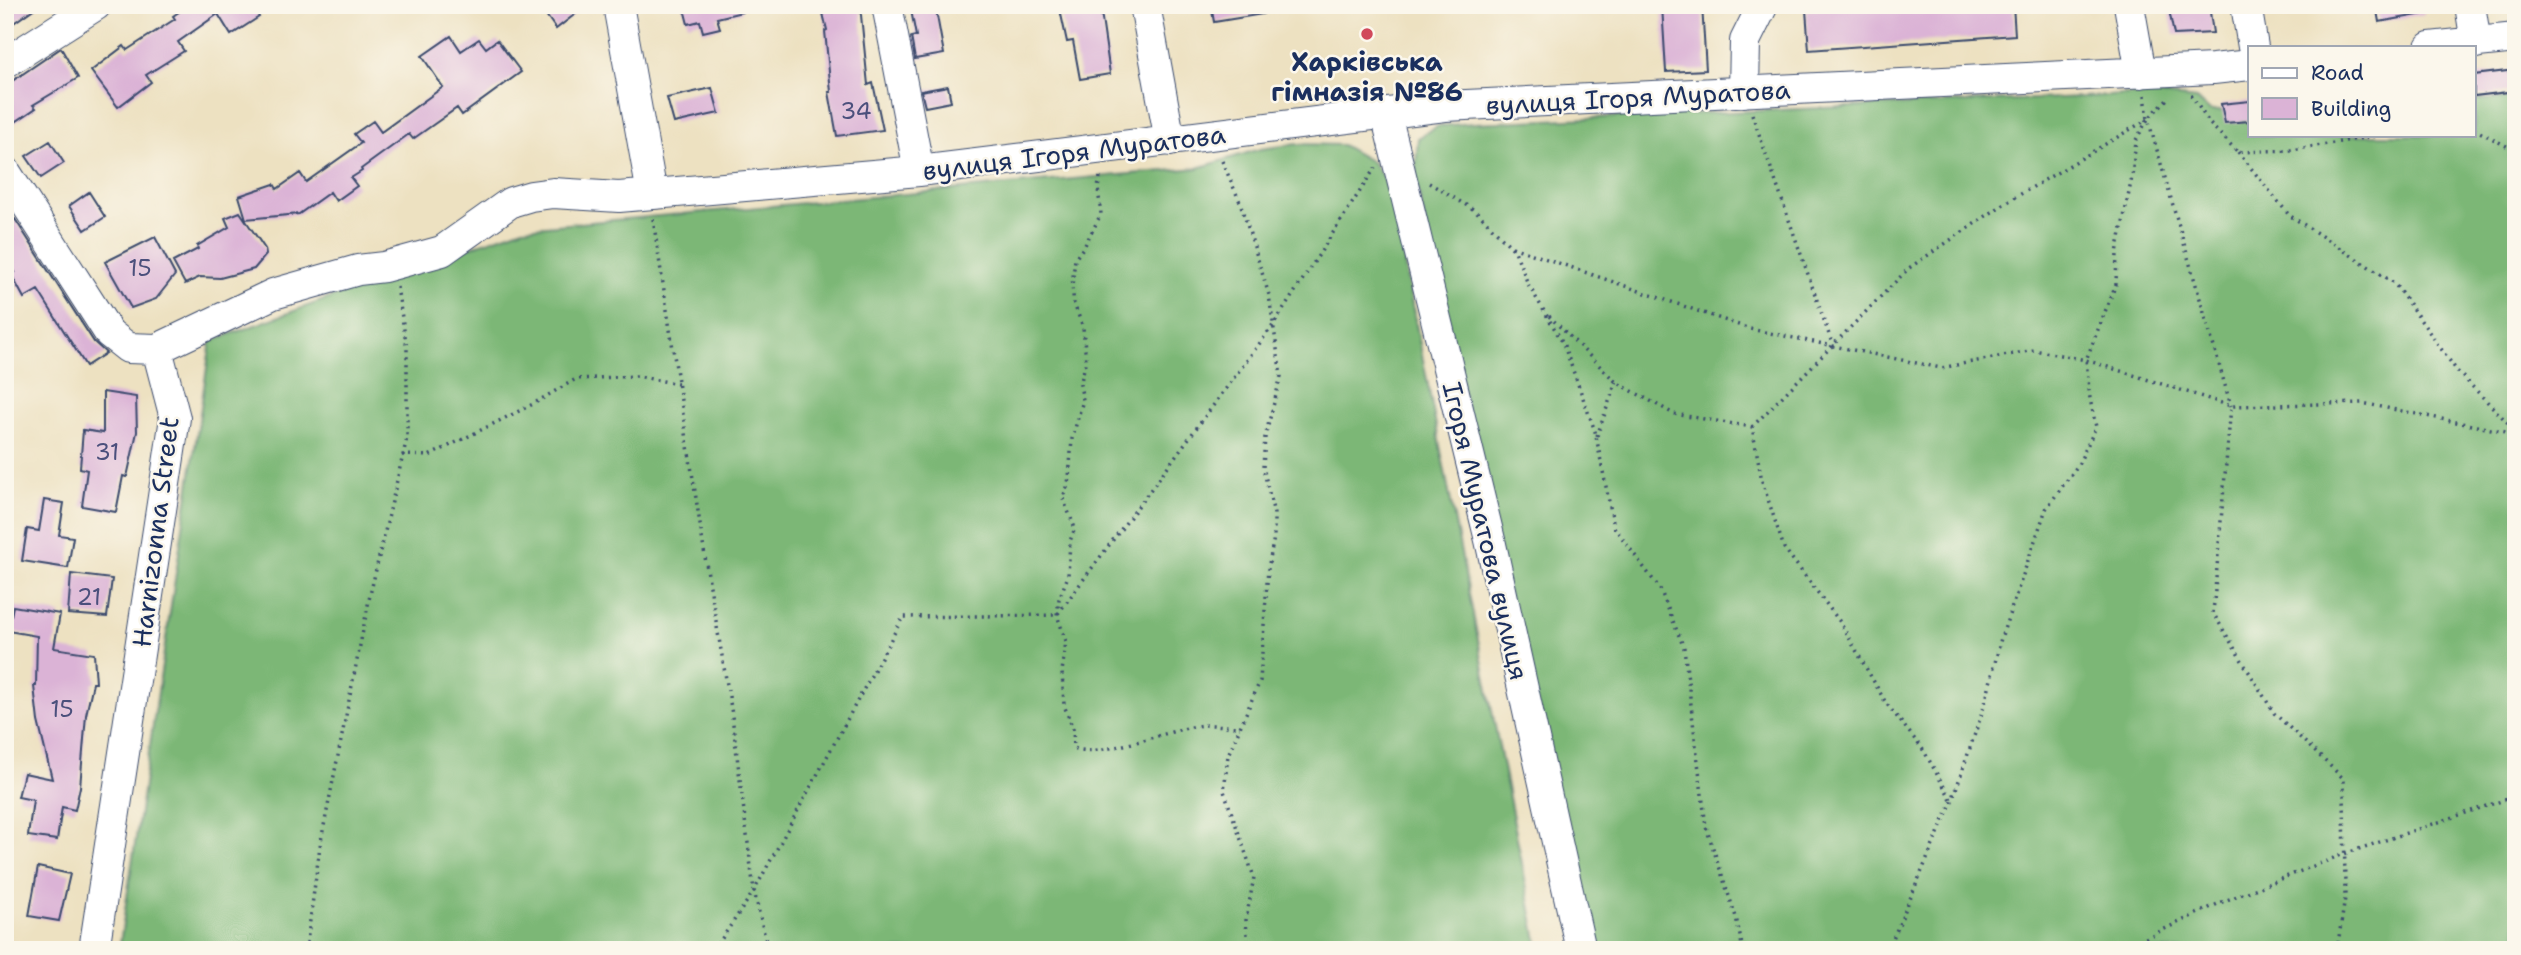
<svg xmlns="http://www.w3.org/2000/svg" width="2521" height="955" font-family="'Shantell Sans',sans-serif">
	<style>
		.forest { fill: #7cb776; stroke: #4c736a; stroke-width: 2 }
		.building { fill: #dbb3d6 }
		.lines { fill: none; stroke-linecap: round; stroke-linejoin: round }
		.minor-casing { stroke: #3a4a6d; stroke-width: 32 }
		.path { stroke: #3a4a6d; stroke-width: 3.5; stroke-dasharray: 2 5; stroke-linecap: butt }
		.minor { stroke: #fff; stroke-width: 30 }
		.poi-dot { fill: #d1495b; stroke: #fbf7ec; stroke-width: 2.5 }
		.labels { text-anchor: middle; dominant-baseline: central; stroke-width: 5; stroke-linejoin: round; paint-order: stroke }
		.number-label { font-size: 23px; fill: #4b507c }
		.poi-label { font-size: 26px; font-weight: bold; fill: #1b2f5e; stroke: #fbf7ec }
		.street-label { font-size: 26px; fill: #1b2f5e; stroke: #fbf7ec }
	</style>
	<rect width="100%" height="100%" fill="#fbf7ec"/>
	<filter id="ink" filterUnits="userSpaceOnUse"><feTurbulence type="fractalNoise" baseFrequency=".0143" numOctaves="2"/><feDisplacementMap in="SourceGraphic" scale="14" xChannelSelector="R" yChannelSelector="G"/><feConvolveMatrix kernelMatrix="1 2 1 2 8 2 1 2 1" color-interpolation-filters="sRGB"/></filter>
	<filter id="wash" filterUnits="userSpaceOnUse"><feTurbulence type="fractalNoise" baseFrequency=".00686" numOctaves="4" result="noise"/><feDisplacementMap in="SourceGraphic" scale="28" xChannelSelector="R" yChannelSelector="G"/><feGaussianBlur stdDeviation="1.57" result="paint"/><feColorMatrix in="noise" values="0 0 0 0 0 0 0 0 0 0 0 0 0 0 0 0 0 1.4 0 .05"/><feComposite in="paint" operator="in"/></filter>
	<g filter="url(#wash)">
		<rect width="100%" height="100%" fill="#ede1c1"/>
		<!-- forest -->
		<path class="forest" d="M 2151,94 L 2197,99 L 2210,111 L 2250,110 L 2250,135 L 2474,135 L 2474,100 L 2516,98 L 2516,950 L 1588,950 L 1415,177 L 1418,138 L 1438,126 L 1474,123 Z
			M 1297,144 L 1342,145 L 1372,162 L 1385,180 L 1398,214 L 1405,268 L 1539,950 L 119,950 L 211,341 L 523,228 L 1198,168 L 1260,149 Z"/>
		<g id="blocks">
			<!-- building -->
			<path class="building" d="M 5,5 L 39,5 L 5,29 Z
				M 189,5 L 251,5 L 259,17 L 231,35 L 218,14 L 178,42 L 184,51 L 146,75 L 151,82 L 118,107 L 91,71 L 124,46 L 127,50 L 175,19 L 173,16 Z
				M 539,5 L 587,5 L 556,29 Z
				M 683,5 L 741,5 L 742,12 L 717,18 L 720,28 L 703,32 L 700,21 L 688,24 Z
				M 821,5 L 860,5 L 868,85 L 873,83 L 883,130 L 837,136 L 829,92 L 831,92 L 825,31 L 827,30 Z
				M 910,5 L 935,5 L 944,54 L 915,59 L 911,37 L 916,36 Z
				M 1059,5 L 1100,5 L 1110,74 L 1080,79 L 1073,41 L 1067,42 Z
				M 1211,5 L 1263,5 L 1263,14 L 1214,22 Z
				M 1662,5 L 1702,5 L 1706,70 L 1666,72 Z
				M 1873,5 L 2013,5 L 2015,35 L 1809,50 L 1806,10 Z
				M 2168,5 L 2209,5 L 2213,33 L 2174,35 Z
				M 2376,5 L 2423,5 L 2424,14 L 2379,22 Z
				M 451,36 L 461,51 L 479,39 L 486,48 L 497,40 L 521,72 L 462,115 L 457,108 L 413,139 L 409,134 L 361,169 L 362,171 L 351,178 L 357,186 L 336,201 L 330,192 L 299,214 L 246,219 L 239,196 L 274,184 L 277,189 L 300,173 L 306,182 L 361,143 L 354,134 L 373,121 L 381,132 L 443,87 L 422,56 Z
				M 61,48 L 78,78 L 33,105 L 36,108 L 5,129 L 5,86 Z
				M 2516,70 L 2516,91 L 2474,96 L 2474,75 Z
				M 948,86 L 951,102 L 925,107 L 921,91 Z
				M 712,88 L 719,113 L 674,123 L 667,98 Z
				M 2250,101 L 2250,121 L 2225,123 L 2221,104 Z
				M 50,141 L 64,163 L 41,178 L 26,156 Z
				M 89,192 L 105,217 L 85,230 L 69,206 Z
				M 240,212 L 265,249 L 266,255 L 254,269 L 220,278 L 200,277 L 185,284 L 173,262 L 198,249 L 197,246 L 229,227 L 225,218 Z
				M 15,219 L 94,342 L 106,353 L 86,366 L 38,290 L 24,298 L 11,274 L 15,272 L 5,257 L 5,225 Z
				M 155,237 L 175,275 L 156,299 L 131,308 L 105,262 Z
				M 103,392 L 136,397 L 137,432 L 127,477 L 123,476 L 116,512 L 82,506 L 87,470 L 80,468 L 83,430 L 103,433 Z
				M 44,500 L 64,503 L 59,535 L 73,537 L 68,568 L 22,561 L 27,529 L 39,531 Z
				M 71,574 L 112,579 L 107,617 L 68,614 Z
				M 13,606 L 60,614 L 54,648 L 94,654 L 96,683 L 93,683 L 86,715 L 80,787 L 75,810 L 62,807 L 57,840 L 28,836 L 33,800 L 18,797 L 24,773 L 52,779 L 38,721 L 34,686 L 36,686 L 37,636 L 8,631 Z
				M 38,867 L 70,874 L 59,921 L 29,916 Z"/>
		</g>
	</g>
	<g filter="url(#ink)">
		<use href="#blocks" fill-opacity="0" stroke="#3a4a6d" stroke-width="2"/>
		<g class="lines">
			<defs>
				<path id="minor" d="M 618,5 L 652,194
					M 887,5 L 919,171
					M 1145,5 L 1170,141
					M 2129,5 L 2141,73
					M 2246,5 L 2253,47
					M 2470,5 L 2476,43
					M 2430,47 L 2516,38
					M 5,63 L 96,5
					M 1744,92 L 1745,41 L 1763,5
					M 1386,114 L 1490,540 L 1581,950
					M 5,171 L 109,333 L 128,348 L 157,349 L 273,294 L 358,270 L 384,267 L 442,251 L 511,202 L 531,196 L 553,193 L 619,197 L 919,171 L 1445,106 L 2213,69 L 2250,65
					M 94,950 L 175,418 L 157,349"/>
			</defs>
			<!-- minor casing -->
			<use href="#minor" class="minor-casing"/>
			<!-- path -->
			<path class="path" d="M 2145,95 L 2148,119 L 2231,406
				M 2191,95 L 2210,124 L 2238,152 L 2292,150 L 2381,135
				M 1752,114 L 1833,346
				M 2474,129 L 2516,151
				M 2238,152 L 2289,215 L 2394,283 L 2457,371 L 2516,431
				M 1222,161 L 1240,202 L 1269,295 L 1281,376 L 1265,437 L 1263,467 L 1274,514 L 1274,537 L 1268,569 L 1260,681 L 1228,755 L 1224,791 L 1254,877 L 1246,920 L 1248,950
				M 1100,177 L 1098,188 L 1101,214 L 1085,245 L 1075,259 L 1072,286 L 1074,304 L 1083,327 L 1086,361 L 1080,385 L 1083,400 L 1072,439 L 1069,478 L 1066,492 L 1062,496 L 1075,528 L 1070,541 L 1068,576 L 1059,599 L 1057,615 L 1066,641 L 1062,672 L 1064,705 L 1073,729 L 1074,748 C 1097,759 1169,730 1197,726 C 1211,723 1226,727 1240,727
				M 1429,183 L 1476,211 L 1515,251 L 1528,284 L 1563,343 L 1595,431 L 1614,527 L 1660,589 L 1684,648 L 1706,827 L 1736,917 L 1743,950
				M 653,219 L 706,563 L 731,708 L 754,891 L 768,950
				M 1512,247 L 1750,329 L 1941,368 L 2034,350 L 2086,360 L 2231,406
				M 1549,316 L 1616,382 L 1674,414 L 1752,427 L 1762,481 L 1784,548 L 1840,622 L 1886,703 L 1924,751 L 1952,801
				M 1752,427 L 1909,268 L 2004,204 L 2148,119
				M 1597,436 L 1616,382
				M 402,455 L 429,456 L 533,404 L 576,379 L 637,376 L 678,384
				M 306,950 L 320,846 L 370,595 L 407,438 L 407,348 L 397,287
				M 714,950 L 754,891 L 903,617 L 1057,615 L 1274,324 L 1375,168
				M 1888,950 L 1952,801 L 1985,704 L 2001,638 L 2046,509 L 2078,465 L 2096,427 L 2090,399 L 2086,360 L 2116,284 L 2117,253 L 2132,177 L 2136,140 L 2148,119 L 2169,97
				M 2120,950 L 2222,902 L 2344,854 L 2516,796
				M 2337,950 L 2345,898 L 2344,779 L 2274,713 L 2213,613 L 2231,406 L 2362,403 L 2516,434"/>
			<!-- minor -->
			<use href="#minor" class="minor"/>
		</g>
	</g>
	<!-- markers -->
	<circle class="poi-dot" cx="1367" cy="34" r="7"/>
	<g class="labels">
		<!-- number labels -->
		<g class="number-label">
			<text x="856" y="111">34</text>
			<text x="140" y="268">15</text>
			<text x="107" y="452">31</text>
			<text x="89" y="597">21</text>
			<text x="62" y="709">15</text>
		</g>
		<!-- poi labels -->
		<g class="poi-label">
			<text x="1367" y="61">Харківська<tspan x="1367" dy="30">гімназія №86</tspan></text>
		</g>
		<!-- street labels -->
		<g class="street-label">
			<text transform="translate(1638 97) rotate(-3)">вулиця Ігоря Муратова</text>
			<text transform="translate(1074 152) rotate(-7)">вулиця Ігоря Муратова</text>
			<text transform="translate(1486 531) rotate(77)">Ігоря Муратова вулиця</text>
			<text transform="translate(155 532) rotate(-83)">Harnizonna Street</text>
		</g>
	</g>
	<!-- margin -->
	<rect width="2521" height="955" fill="none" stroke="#fbf7ec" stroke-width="28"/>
	<!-- legend -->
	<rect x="2248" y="46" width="228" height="91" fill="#fbf7ec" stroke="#a1a7b3" stroke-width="2"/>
	<rect x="2262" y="68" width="35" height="10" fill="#ffffff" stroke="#a1a7b3" stroke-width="2"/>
	<text x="2311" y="80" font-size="21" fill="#1b2f5e">Road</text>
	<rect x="2262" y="98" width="35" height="21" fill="#dbb3d6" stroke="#a1a7b3" stroke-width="2"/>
	<text x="2311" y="116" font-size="21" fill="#1b2f5e">Building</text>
</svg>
